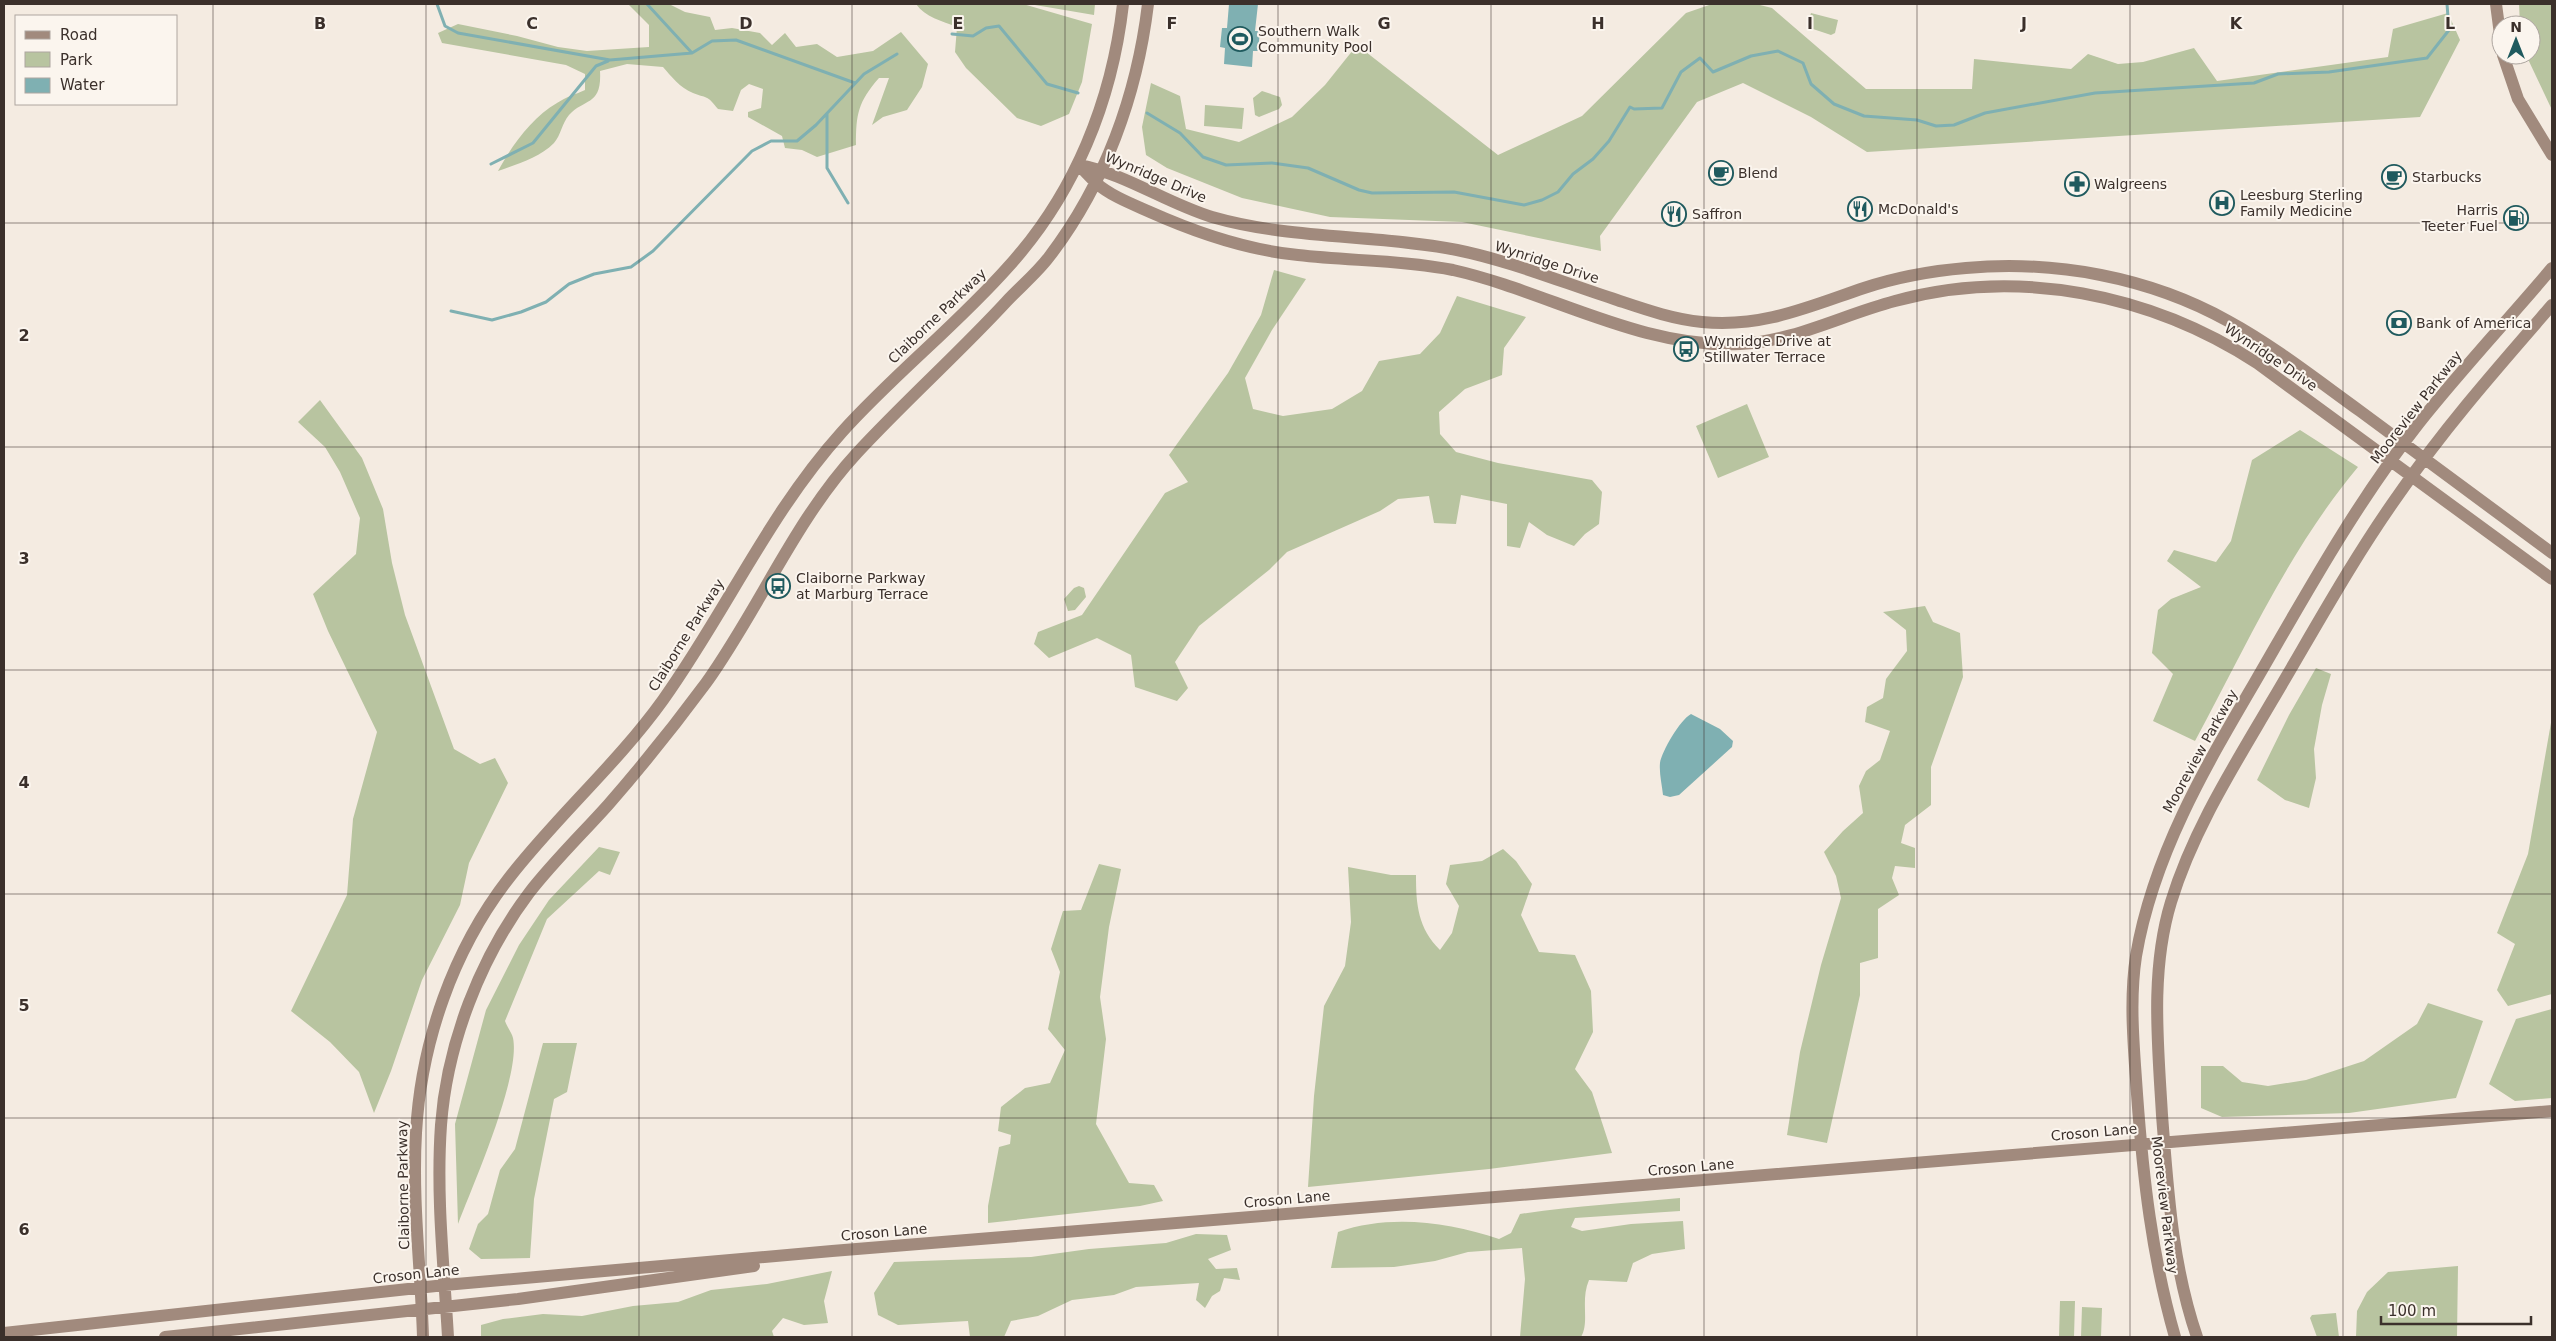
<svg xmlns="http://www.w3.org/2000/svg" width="2556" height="1341" font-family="'DejaVu Sans',sans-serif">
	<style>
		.green { fill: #b8c4a0 }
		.water { fill: #7fb0b2 }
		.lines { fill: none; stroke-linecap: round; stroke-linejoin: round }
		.stream { stroke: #7fb0b2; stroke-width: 3 }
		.secondary { stroke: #a18a7d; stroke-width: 12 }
		.grid { fill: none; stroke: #3b302b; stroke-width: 1; stroke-opacity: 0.55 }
		.labels { text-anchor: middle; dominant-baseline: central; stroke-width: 4; stroke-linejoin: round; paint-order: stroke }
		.poi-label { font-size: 14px; fill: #3b302b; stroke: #fbf5ee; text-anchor: start }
		.street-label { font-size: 14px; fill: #3b302b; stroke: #fbf5ee }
		.grid-label { font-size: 16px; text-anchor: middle; font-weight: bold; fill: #3b302b; stroke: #fbf5ee; stroke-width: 4; stroke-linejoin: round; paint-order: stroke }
	</style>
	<rect width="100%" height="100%" fill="#f4ebe1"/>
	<!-- green -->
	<path class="green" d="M 628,4 L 669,4 L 685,12 L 710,17 L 715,30 L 732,28 L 760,33 L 772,45 L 785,33 L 796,47 L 817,44 L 837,57 L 873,51 L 901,32 L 928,64 L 922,87 L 907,110 L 883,117 L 872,125 L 889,78 L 879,78 C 858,102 856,114 856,145 L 817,157 L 802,150 L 785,148 L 782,136 L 748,117 L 748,112 L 761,108 L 763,89 L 749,84 L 741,90 L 733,111 L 718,109 C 706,94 708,99 693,93 C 680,88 671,76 663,67 L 627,64 L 600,71 C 602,106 585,98 569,115 C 562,123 561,135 554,143 C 539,158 517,164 498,171 C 511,147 532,117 557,103 C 566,97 576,94 585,90 L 585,74 L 566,65 L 442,43 L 438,33 L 458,24 L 517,36 L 558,47 L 587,51 L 649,47 L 649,25 Z
		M 916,4 L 1023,4 L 1092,24 L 1082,82 L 1069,114 L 1041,126 L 1017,118 L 966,68 L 955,52 L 957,27 C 942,21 925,17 916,4 Z
		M 1029,4 L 1095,4 L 1094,15 Z
		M 1712,4 L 1756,4 L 1772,8 L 1866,89 L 1972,89 L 1974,59 L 2071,69 L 2088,54 L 2118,64 L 2143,62 L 2194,48 L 2217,81 L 2388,57 L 2393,29 L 2448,13 L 2460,40 L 2420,117 L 1867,152 L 1811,117 L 1743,83 L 1697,102 L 1600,236 L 1601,251 L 1462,222 L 1330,217 L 1242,198 L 1167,168 L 1146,155 L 1142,127 L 1151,83 L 1180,96 L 1186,129 L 1239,142 L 1292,117 L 1325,85 L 1357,45 L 1498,155 L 1582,116 L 1686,13 Z
		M 2519,4 L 2552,4 L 2552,110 L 2526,55 L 2531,55 L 2531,25 L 2520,25 Z
		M 1811,13 L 1838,20 L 1835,33 L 1831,35 L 1807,27 Z
		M 1262,91 L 1280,97 L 1282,105 L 1279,109 L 1259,117 L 1255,115 L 1253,98 Z
		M 1205,105 L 1244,108 L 1242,129 L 1204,126 Z
		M 1274,270 L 1306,279 L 1272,330 L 1245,378 L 1253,409 L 1283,416 L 1332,409 L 1362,391 L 1379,361 L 1420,354 L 1440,333 L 1457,296 L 1526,317 L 1504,348 L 1502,375 L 1465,389 L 1439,412 L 1440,434 L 1456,452 L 1498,463 L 1592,480 L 1602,492 L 1599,524 L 1585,534 L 1574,546 L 1547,535 L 1529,522 L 1520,548 L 1507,546 L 1507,504 L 1461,495 L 1456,524 L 1434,523 L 1429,496 L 1398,499 L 1380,511 L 1287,552 L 1269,570 L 1199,626 L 1175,662 L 1188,688 L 1177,701 L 1135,687 L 1131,655 L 1097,638 L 1049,658 L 1034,644 L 1038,632 L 1082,615 L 1165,493 L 1188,482 L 1169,455 L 1228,373 L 1261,315 Z
		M 320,400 L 362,458 L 383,509 L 392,563 L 405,615 L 454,749 L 480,764 L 495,758 L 508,783 L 469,863 L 460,905 L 422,980 L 391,1071 L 374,1113 L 359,1072 L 330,1042 L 291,1011 L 347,895 L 353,819 L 377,732 L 328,631 L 313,594 L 356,554 L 360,518 L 340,472 L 325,447 L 298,422 Z
		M 1747,404 L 1769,457 L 1718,478 L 1696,426 Z
		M 2300,430 L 2358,467 C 2290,548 2245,648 2195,741 L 2153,721 L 2173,674 L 2152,653 L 2158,610 L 2171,599 L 2201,587 L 2167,561 L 2174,550 L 2216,562 L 2231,541 L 2252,460 Z
		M 1079,586 L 1084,588 L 1086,597 L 1075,610 L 1068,611 L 1064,599 L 1074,588 Z
		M 1925,606 L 1933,622 L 1960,633 L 1963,677 L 1931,767 L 1931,805 L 1905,825 L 1901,843 L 1915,848 L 1915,868 L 1895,866 L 1892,878 L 1899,895 L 1878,909 L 1878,958 L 1860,963 L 1860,995 L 1827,1143 L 1787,1135 L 1800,1052 L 1821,965 L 1841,898 L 1836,876 L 1824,852 L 1843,831 L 1863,813 L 1859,786 L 1866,771 L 1880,760 L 1890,731 L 1865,722 L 1867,707 L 1883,698 L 1886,679 L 1907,651 L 1906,630 L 1883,612 Z
		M 2316,668 L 2331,674 L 2322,705 L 2314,749 L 2316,778 L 2309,808 L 2285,800 L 2257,780 L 2289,715 Z
		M 2552,717 L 2552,994 L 2508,1006 L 2497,990 L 2515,944 L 2497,933 L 2528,854 Z
		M 599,847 L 620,852 L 610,875 L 599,871 L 547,919 L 505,1021 C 507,1027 512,1033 513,1038 C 521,1076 473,1185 458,1224 L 455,1124 L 486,1010 L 519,945 L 549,900 Z
		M 1503,849 L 1516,861 L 1532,884 L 1521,915 L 1539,952 L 1575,955 L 1591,991 L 1593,1032 L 1575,1069 L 1592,1092 L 1612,1153 L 1489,1169 L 1308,1187 L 1314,1096 L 1324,1006 L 1345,966 L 1351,922 L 1348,867 L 1391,875 L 1416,875 C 1416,905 1418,928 1440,950 L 1452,933 L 1459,906 L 1446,884 L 1450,865 L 1482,861 Z
		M 1099,864 L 1121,869 L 1109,927 L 1100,997 L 1106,1039 L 1096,1124 L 1129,1183 L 1154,1185 L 1163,1201 L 1140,1206 L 988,1223 L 988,1206 L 999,1147 L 1010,1144 L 1011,1135 L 998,1131 L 1001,1107 L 1025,1088 L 1050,1083 L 1065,1050 L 1048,1029 L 1060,972 L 1051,949 L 1063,911 L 1081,910 Z
		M 2428,1003 L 2483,1021 L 2456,1098 L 2349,1113 L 2222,1117 L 2201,1108 L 2201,1066 L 2223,1066 L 2242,1082 L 2268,1086 L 2306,1080 L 2364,1061 L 2417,1024 Z
		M 2552,1009 L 2552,1098 L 2515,1101 L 2489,1084 L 2516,1019 Z
		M 543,1043 L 577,1043 L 567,1092 L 554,1099 L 534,1199 L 530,1258 L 481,1259 L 469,1249 L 478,1224 L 488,1214 L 500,1170 L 515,1149 Z
		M 1680,1198 L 1680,1211 L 1575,1218 L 1571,1227 L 1582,1231 L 1631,1224 L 1683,1221 L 1685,1249 L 1652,1254 L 1633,1263 L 1627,1282 L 1589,1280 C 1580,1301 1590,1322 1581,1337 L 1520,1337 L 1525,1279 L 1522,1248 L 1468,1252 L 1435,1261 L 1394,1267 L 1331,1268 L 1338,1232 C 1390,1214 1448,1222 1499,1239 L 1511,1233 L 1520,1214 C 1573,1206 1627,1203 1680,1198 Z
		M 1196,1234 L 1227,1235 L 1231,1250 L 1208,1259 L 1216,1269 L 1237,1268 L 1240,1280 L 1224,1278 L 1220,1291 L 1212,1296 L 1205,1308 L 1196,1300 L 1199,1283 L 1136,1287 L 1114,1295 L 1072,1300 L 1038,1316 L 1011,1321 L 1004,1337 L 970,1337 L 968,1321 L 898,1325 L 878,1315 L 874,1293 L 894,1262 L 1031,1257 L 1089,1249 L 1166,1243 Z
		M 2458,1266 L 2457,1337 L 2356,1337 L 2357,1311 L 2367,1292 L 2388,1272 Z
		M 832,1271 L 824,1301 L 828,1323 L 804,1325 L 783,1318 L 772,1331 L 774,1337 L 481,1337 L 481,1325 L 503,1319 L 543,1314 L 582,1316 L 633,1306 L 678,1302 L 711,1290 L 767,1284 Z
		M 2060,1301 L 2075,1301 L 2074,1337 L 2059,1337 Z
		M 2082,1307 L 2102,1308 L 2101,1337 L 2081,1337 Z
		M 2336,1313 L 2339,1337 L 2317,1337 L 2310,1318 L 2312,1315 Z"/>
	<!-- water -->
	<path class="water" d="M 1229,4 L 1258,4 L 1255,31 L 1260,31 L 1258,51 L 1253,51 L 1252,67 L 1224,64 L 1225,48 L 1220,47 L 1222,28 L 1227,28 Z
		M 1691,714 L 1720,729 L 1733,741 L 1732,747 L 1679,795 L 1670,797 L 1663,795 C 1662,785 1659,773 1660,763 C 1662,751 1680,720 1691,714 Z"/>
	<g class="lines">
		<!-- stream -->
		<path class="stream" d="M 437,4 L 445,26 L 458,33 L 610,60 L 692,53 L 712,41 L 736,40 L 855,83
			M 647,4 L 692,53
			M 952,34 L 973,36 L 986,28 L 999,26 L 1047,84 L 1078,93
			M 1147,113 L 1180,133 L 1203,157 L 1226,165 L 1272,163 L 1308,168 L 1359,190 L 1372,193 L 1454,192 L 1524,205 L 1542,200 L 1558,192 L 1573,174 L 1593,159 L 1609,141 L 1630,107 L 1634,109 L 1662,108 L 1681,72 L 1700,58 L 1713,72 L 1751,56 L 1778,51 L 1803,63 L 1811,84 L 1834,104 L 1864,116 L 1917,120 L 1936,126 L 1954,125 L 1985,113 L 2095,93 L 2254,83 L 2278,74 L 2329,72 L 2427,58 L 2449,30 L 2447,4
			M 827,114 L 827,168 L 848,203
			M 491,164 L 533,143 L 596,66 L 608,61
			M 451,311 L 492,320 L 521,312 L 546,302 L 569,284 L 594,274 L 631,267 L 653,251 L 752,151 L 771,141 L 797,141 L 816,125 L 864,74 L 897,54"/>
		<!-- secondary -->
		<path class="secondary" d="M 2496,4 L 2501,42
			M 2503,55 L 2518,99 L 2552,155
			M 1079,165 C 1084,171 1090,177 1096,183 C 1111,196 1132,204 1150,212 C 1197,233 1247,250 1298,255 C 1350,261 1402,260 1453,270 C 1547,291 1641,349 1740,344 C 1795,341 1842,315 1895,301 C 2018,267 2151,294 2257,363 L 2552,579
			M 1079,165 C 1126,174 1166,203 1212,217 C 1292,240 1376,234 1457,250 C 1511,261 1564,283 1617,300 C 1644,309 1672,319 1702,322 C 1762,328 1808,307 1864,288 C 1897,277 1931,271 1966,268 C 2055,260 2149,277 2228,321 C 2274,346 2317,380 2360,411 C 2424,458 2488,506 2552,553
			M 4,1333 L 445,1285 L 832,1251 L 2552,1111
			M 165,1337 L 518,1299 L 754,1266
			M 423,1337 C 421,1270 412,1201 416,1133 C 421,1042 453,950 509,878 C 557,816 617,764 663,700 C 726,612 769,513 842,432 C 894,374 957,325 1009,266 C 1075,193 1112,101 1123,4
			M 448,1337 C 444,1267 436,1196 441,1125 C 447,1044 480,958 529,893 C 553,862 582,834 608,805 C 642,766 675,725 706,683 C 759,609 795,520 857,453 C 905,401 958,354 1006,302 C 1020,287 1037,273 1049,257 C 1105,184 1137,95 1148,4
			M 2175,1337 C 2152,1257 2143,1177 2137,1094 C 2134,1048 2129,1002 2136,956 C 2153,856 2204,769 2255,682 C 2306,594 2356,503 2419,423 C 2461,370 2508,320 2552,268
			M 2197,1337 C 2172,1264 2168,1191 2162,1115 C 2158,1045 2150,971 2171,902 C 2193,830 2234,766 2272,701 C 2313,632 2352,560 2399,494 C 2445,427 2499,366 2552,305"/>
	</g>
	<!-- grid -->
	<path class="grid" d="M 213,4 L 213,1337M 426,4 L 426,1337M 639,4 L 639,1337M 852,4 L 852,1337M 1065,4 L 1065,1337M 1278,4 L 1278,1337M 1491,4 L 1491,1337M 1704,4 L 1704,1337M 1917,4 L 1917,1337M 2130,4 L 2130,1337M 2343,4 L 2343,1337M 4,223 L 2552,223M 4,447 L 2552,447M 4,670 L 2552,670M 4,894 L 2552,894M 4,1118 L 2552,1118"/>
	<!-- icons -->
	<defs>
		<symbol id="stadium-ring" viewBox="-11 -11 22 22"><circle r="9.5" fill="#fbf5ee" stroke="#1f5a5e" stroke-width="1.5"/><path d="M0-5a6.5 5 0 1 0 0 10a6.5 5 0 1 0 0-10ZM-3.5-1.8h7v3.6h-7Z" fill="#1f5a5e"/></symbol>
		<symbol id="cafe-ring" viewBox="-11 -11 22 22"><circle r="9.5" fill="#fbf5ee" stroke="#1f5a5e" stroke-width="1.5"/><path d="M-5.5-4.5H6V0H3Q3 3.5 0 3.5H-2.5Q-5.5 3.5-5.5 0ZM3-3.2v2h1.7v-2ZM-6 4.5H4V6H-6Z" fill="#1f5a5e"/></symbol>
		<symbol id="pharmacy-ring" viewBox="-11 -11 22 22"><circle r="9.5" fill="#fbf5ee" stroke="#1f5a5e" stroke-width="1.5"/><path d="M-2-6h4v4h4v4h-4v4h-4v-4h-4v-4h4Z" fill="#1f5a5e"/></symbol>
		<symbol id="hospital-ring" viewBox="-11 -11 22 22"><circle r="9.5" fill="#fbf5ee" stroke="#1f5a5e" stroke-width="1.5"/><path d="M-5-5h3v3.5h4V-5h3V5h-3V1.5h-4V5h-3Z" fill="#1f5a5e"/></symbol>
		<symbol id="restaurant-ring" viewBox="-11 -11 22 22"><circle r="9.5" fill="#fbf5ee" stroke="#1f5a5e" stroke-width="1.5"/><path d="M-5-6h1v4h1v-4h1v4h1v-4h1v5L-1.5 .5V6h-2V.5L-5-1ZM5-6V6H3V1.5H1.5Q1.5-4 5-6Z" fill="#1f5a5e"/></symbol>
		<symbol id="fuel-ring" viewBox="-11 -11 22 22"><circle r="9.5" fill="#fbf5ee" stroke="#1f5a5e" stroke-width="1.5"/><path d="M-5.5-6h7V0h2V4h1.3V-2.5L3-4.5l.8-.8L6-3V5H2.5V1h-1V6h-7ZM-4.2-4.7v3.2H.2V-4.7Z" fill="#1f5a5e"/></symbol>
		<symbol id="bank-ring" viewBox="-11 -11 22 22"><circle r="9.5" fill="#fbf5ee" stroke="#1f5a5e" stroke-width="1.5"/><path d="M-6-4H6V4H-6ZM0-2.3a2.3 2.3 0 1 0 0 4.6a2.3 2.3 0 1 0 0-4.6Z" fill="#1f5a5e"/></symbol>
		<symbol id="bus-ring" viewBox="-11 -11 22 22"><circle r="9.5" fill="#fbf5ee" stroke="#1f5a5e" stroke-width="1.5"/><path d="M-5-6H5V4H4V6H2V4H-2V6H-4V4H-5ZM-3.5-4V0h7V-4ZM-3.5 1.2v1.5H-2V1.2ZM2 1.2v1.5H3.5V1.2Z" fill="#1f5a5e"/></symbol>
	</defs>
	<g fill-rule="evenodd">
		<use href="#stadium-ring" x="1226" y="25" width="28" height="28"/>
		<use href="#cafe-ring" x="1707" y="159" width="28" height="28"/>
		<use href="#cafe-ring" x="2380" y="163" width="28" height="28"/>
		<use href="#pharmacy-ring" x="2063" y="170" width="28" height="28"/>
		<use href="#hospital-ring" x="2208" y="189" width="28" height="28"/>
		<use href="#restaurant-ring" x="1846" y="195" width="28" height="28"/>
		<use href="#restaurant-ring" x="1660" y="200" width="28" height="28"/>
		<use href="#fuel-ring" x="2502" y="204" width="28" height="28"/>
		<use href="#bank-ring" x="2385" y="309" width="28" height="28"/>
		<use href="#bus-ring" x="1672" y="335" width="28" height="28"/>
		<use href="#bus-ring" x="764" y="572" width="28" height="28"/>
	</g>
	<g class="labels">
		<!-- poi labels -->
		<g class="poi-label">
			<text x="1258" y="31">Southern Walk<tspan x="1258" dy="16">Community Pool</tspan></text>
			<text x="1738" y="173">Blend</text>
			<text x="2412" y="177">Starbucks</text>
			<text x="2094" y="184">Walgreens</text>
			<text x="2240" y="195">Leesburg Sterling<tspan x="2240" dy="16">Family Medicine</tspan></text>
			<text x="1878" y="209">McDonald's</text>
			<text x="2498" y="210" text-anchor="end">Harris<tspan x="2498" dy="16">Teeter Fuel</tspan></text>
			<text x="1692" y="214">Saffron</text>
			<text x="2416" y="323">Bank of America</text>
			<text x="1704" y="341">Wynridge Drive at<tspan x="1704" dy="16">Stillwater Terrace</tspan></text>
			<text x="796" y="578">Claiborne Parkway<tspan x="796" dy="16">at Marburg Terrace</tspan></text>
		</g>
		<!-- street labels -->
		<g class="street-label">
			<text transform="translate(1156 177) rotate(23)">Wynridge Drive</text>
			<text transform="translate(1547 262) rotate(18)">Wynridge Drive</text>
			<text transform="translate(937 316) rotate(-44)">Claiborne Parkway</text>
			<text transform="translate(2271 357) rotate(34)">Wynridge Drive</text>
			<text transform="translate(2416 407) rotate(-52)">Mooreview Parkway</text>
			<text transform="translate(686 635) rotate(-58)">Claiborne Parkway</text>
			<text transform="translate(2200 751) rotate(-61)">Mooreview Parkway</text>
			<text transform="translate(2094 1132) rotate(-5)">Croson Lane</text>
			<text transform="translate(1691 1167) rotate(-5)">Croson Lane</text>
			<text transform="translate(403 1185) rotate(-91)">Claiborne Parkway</text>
			<text transform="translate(1287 1199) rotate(-5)">Croson Lane</text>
			<text transform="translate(2165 1205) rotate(83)">Mooreview Parkway</text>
			<text transform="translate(884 1232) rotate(-5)">Croson Lane</text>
			<text transform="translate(416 1274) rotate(-6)">Croson Lane</text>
		</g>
	</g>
	<g class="grid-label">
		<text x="320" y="29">B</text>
		<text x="532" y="29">C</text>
		<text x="746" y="29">D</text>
		<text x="958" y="29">E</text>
		<text x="1172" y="29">F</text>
		<text x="1384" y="29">G</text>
		<text x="1598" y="29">H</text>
		<text x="1810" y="29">I</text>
		<text x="2024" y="29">J</text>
		<text x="2236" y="29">K</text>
		<text x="2450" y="29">L</text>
		<text x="24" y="341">2</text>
		<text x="24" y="564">3</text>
		<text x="24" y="788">4</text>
		<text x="24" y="1011">5</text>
		<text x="24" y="1235">6</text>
	</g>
	<!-- border -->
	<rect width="2556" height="1341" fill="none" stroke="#3b302b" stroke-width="10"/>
	<!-- legend -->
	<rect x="15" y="15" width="162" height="90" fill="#fbf5ee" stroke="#aea6a0"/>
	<rect x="25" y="31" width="25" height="8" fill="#a18a7d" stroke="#aea6a0"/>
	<text x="60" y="40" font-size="15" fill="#3b302b">Road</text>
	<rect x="25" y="52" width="25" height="15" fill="#b8c4a0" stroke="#aea6a0"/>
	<text x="60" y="65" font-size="15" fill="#3b302b">Park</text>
	<rect x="25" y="78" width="25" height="15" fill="#7fb0b2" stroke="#aea6a0"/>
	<text x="60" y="90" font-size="15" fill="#3b302b">Water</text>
	<!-- north arrow -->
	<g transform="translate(2516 40)"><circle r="24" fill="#fbf5ee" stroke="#aea6a0"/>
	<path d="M0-4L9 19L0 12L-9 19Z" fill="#1f5a5e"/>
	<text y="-8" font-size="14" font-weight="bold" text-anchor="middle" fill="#3b302b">N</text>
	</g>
	<!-- scale -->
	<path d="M2381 1316v8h150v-8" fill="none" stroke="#3b302b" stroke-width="2.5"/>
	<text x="2388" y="1316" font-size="15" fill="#3b302b" stroke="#fbf5ee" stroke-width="4" paint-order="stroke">100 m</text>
</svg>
